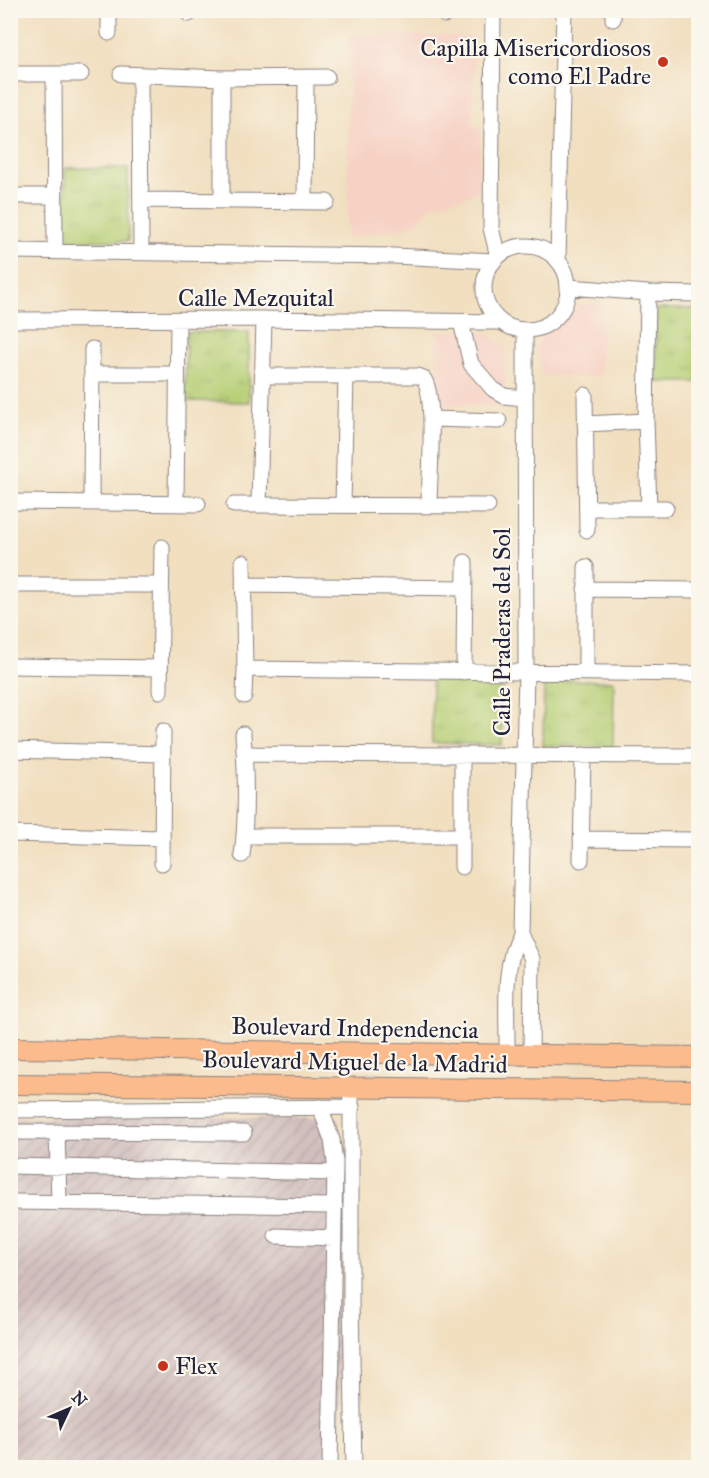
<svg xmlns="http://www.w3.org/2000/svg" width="709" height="1478" font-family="'IM FELL Great Primer',serif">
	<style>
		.built { fill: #f6d2c4 }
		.industrial { fill: url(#industrial-furrows) }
		.grass { fill: url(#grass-tufts); stroke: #6c7857; stroke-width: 1.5 }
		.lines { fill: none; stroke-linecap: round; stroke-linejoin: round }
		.minor-casing { stroke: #8a807e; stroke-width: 17 }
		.major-casing { stroke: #8a807e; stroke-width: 22 }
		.minor { stroke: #fff; stroke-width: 15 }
		.major { stroke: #fbbb8c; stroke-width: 20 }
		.poi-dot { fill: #c8321e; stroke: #fbf7ec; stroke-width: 2 }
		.labels { text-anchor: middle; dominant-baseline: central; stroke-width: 4.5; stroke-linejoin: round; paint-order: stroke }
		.poi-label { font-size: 24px; fill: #22223b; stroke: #fbf7ec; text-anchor: end }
		.street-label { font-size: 24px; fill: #22223b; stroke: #fbf7ec }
	</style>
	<defs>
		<pattern id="industrial-furrows" width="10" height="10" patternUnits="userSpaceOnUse" patternTransform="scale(1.5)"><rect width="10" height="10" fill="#d1bfbe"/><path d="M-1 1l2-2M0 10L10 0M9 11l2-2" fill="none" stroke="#b3a4a4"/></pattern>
		<pattern id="grass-tufts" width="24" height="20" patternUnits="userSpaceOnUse" patternTransform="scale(1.5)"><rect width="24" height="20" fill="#b5ce73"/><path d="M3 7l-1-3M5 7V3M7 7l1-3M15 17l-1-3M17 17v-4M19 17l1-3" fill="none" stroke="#9bb164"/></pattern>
	</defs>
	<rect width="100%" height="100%" fill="#fbf7ec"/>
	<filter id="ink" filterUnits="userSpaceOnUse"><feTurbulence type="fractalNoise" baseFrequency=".0167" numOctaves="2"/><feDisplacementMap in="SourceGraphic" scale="12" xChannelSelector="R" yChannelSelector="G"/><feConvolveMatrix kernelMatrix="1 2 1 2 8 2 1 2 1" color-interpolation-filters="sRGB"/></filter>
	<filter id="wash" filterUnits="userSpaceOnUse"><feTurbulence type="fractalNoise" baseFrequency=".008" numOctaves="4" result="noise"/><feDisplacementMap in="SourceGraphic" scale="24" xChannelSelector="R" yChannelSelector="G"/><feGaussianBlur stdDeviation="1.35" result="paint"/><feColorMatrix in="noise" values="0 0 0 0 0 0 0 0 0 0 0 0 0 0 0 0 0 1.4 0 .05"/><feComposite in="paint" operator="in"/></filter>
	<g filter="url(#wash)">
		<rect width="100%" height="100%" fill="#f1dfc0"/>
		<!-- built -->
		<path class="built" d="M 349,35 L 475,36 L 472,126 L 481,126 L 478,193 L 431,206 L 414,225 L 347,238 Z
			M 601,301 L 601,377 L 542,376 L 536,347 L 542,338 L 581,305 Z
			M 437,331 L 486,331 L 505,347 L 505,406 L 437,404 Z"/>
		<!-- industrial -->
		<path class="industrial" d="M 11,1117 L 339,1118 L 340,1467 L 11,1468 Z"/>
		<!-- grass -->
		<path class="grass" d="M 65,168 L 128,168 L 128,241 L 65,240 Z
			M 656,309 L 698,309 L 698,382 L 656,382 Z
			M 186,332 L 249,332 L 249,402 L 185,401 Z
			M 432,677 L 502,678 L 502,745 L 432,743 Z
			M 544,680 L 614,681 L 613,747 L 543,746 Z"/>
	</g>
	<g filter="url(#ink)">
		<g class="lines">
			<defs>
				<path id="minor" d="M 445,10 L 445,15
					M 493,10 L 491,228 L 498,257
					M 189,14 L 189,10
					M 613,19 L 613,10
					M 109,33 L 109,10
					M 10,74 L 81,74
					M 54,74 L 55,251
					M 121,74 L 222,78 L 327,77
					M 140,76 L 141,253
					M 10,196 L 54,196
					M 142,200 L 327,202
					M 222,200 L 222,78
					M 305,202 L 306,78
					M484 288a42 42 0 1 1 84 0a42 42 0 1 1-84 0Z
					M 10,251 L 394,256 L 494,261
					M 558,260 L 564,10
					M 569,287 L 648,293 L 698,294
					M 648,293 L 646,421 L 649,508
					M 10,320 L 264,319 L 501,322
					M 461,322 L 471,364 L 493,389 L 504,396 L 525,398
					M 92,374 L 176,374
					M 263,376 L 418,376 L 423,378 C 437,393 429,481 429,505
					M 585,395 L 587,530
					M 431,419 L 499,421
					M 585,424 L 646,421
					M 10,502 L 198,504
					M 91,503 L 92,349
					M 176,503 L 178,320
					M 234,505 L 488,506
					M 259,505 L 264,319
					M 343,505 L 346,376
					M 587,508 L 666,508
					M 243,562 L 245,669 L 244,696
					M 586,567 L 586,672
					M 10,585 L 161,585
					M 243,585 L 465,588
					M 585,589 L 698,590
					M 10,666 L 160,668
					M 245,669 L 698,674
					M 464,672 L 465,562
					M 160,691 L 162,547
					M 10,750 L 163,754
					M 245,754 L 698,756
					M 462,755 L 462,867
					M 10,834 L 162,838
					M 245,836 L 462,836
					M 581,839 L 698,840
					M 242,855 C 247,816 246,773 243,734
					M 581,860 L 583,755
					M 162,863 L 163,731
					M 520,933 L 532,959 L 531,1056
					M 507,1056 C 508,1017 501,968 520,933 L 526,672 L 525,331
					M 351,1088 L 351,1300 L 354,1468
					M 320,1107 L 332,1140 L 335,1162 L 330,1468
					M 10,1110 L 352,1107
					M 10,1132 L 244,1133
					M 57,1132 L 59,1202
					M 10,1166 L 335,1173
					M 10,1202 L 335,1206
					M 276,1236 L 334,1238"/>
				<path id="major" d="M 10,1048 L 698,1057
					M 10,1084 L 698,1091"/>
			</defs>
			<!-- minor casing -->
			<use href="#minor" class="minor-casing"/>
			<!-- major casing -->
			<use href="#major" class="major-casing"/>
			<!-- minor -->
			<use href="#minor" class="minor"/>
			<!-- major -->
			<use href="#major" class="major"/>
		</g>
	</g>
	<!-- markers -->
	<g class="poi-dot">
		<circle cx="663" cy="62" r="6"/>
		<circle cx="163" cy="1366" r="6"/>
	</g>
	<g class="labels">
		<!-- poi labels -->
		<g class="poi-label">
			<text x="651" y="48">Capilla Misericordiosos<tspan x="651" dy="28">como El Padre</tspan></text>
			<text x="175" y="1366" text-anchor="start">Flex</text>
		</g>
		<!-- street labels -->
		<g class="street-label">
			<text x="256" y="298">Calle Mezquital</text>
			<text transform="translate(502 632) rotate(-90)">Calle Praderas del Sol</text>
			<text transform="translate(355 1028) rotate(1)">Boulevard Independencia</text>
			<text transform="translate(355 1062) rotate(1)">Boulevard Miguel de la Madrid</text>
		</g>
	</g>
	<!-- margin -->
	<rect width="709" height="1478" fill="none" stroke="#fbf7ec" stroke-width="36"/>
	<!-- north arrow -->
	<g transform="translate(69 1409) rotate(46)" stroke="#fbf7ec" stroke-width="4.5" paint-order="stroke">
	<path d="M0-4.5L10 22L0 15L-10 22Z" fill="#22223b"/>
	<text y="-9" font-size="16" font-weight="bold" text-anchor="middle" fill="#22223b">N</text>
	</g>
</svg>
